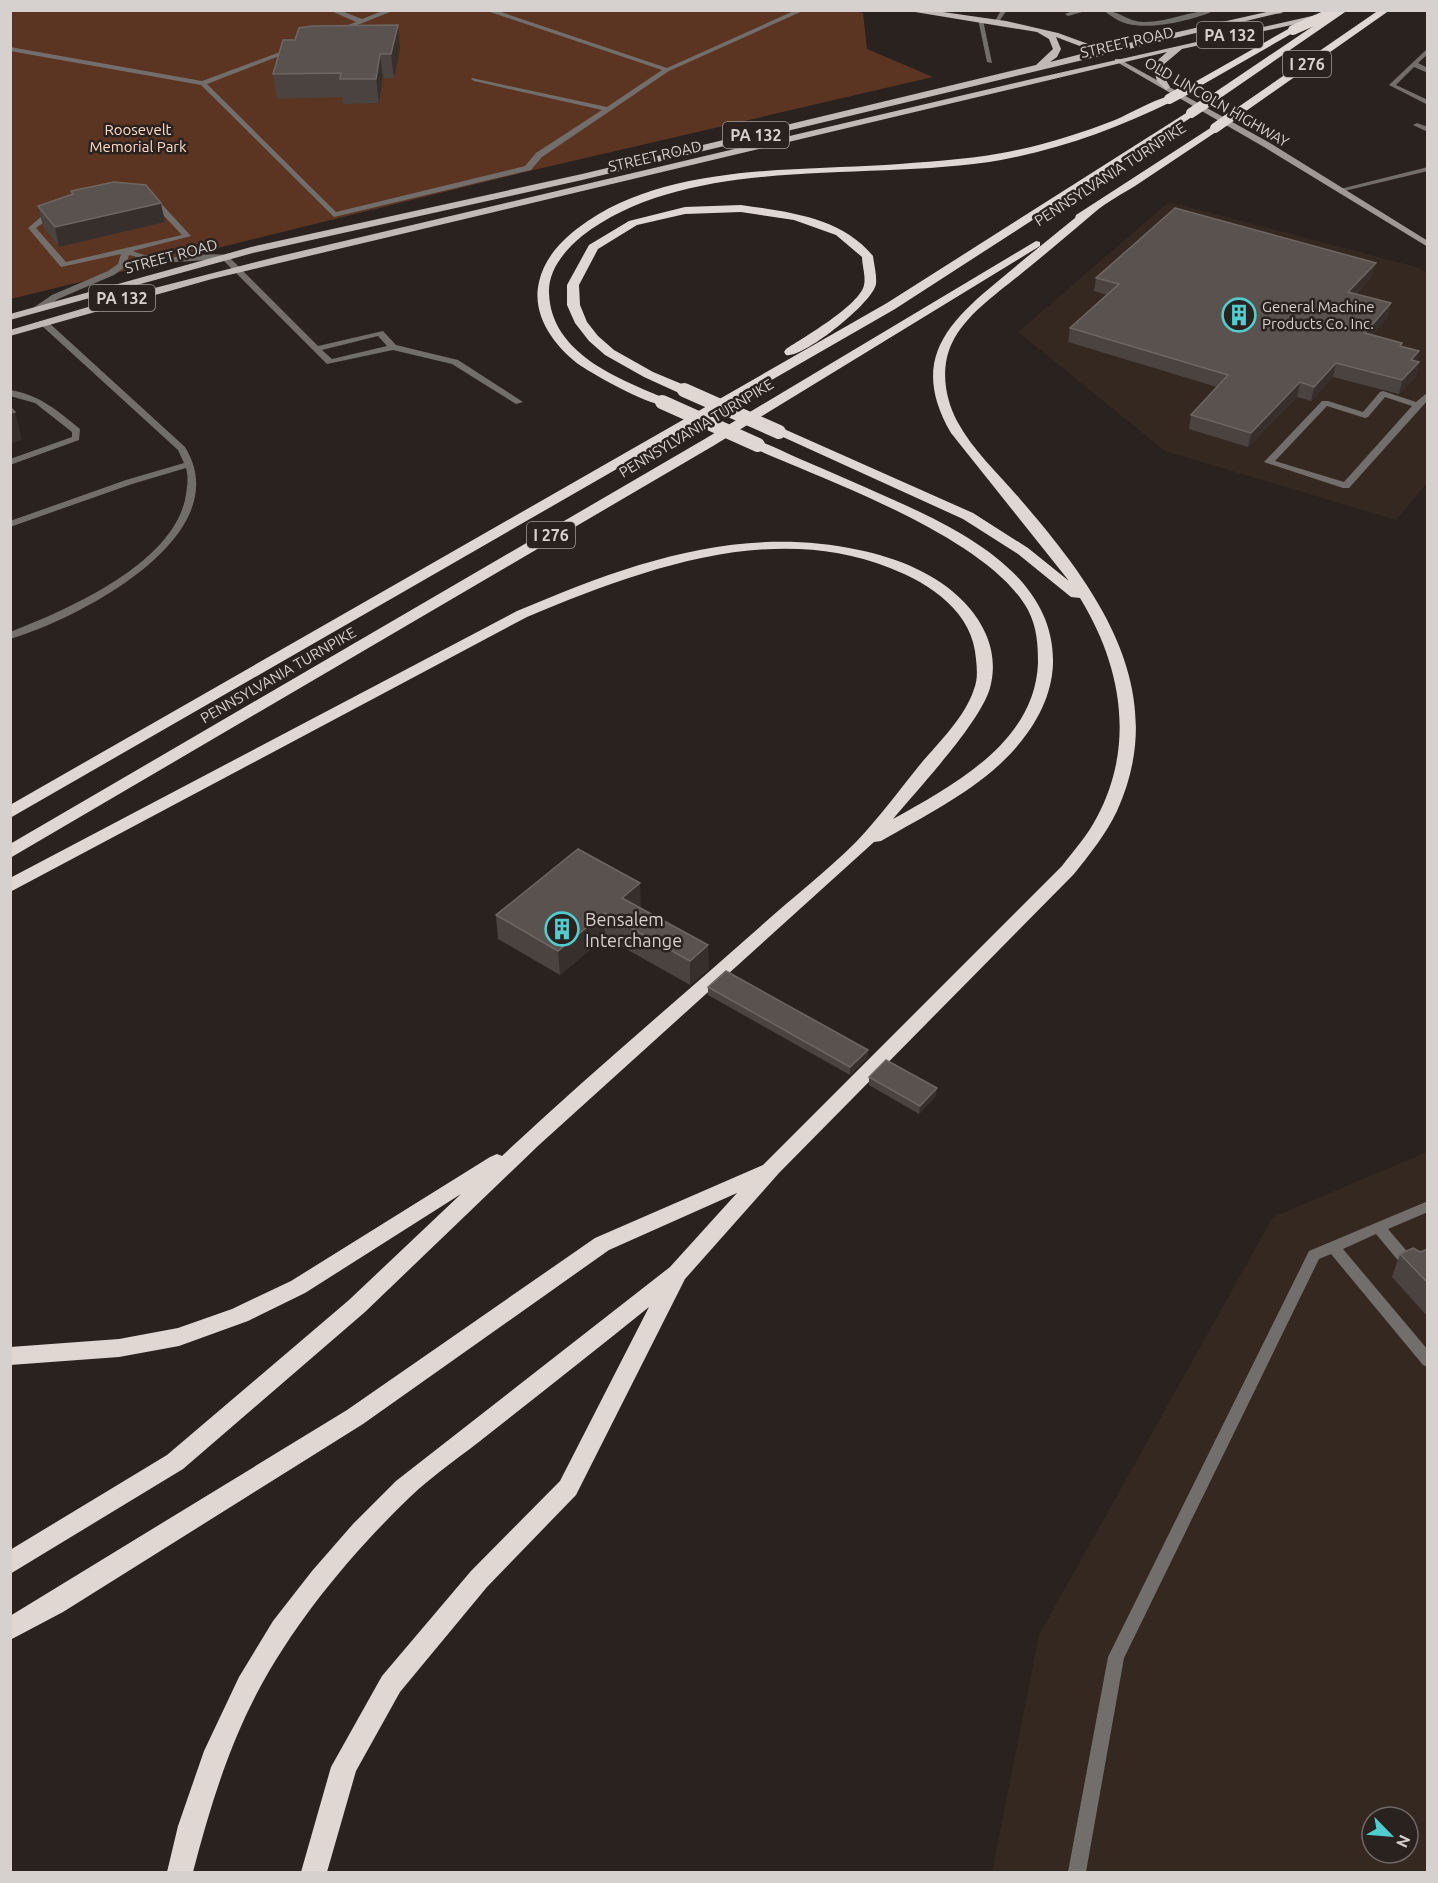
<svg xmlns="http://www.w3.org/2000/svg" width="1438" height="1883" font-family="Ubuntu,sans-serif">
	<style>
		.built { fill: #352821; fill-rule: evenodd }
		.green { fill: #5b3522 }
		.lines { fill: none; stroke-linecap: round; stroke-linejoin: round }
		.lane { fill: #726e6c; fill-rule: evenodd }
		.street { fill: #726e6c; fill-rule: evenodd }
		.secondary { fill: #9f9895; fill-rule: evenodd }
		.primary { fill: #c1b9b5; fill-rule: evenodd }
		.highway { fill: #e1d7d2; fill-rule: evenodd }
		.highway-bridge-far1 { stroke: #e1d7d2; stroke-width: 10 }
		.highway-bridge { stroke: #e1d7d2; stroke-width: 14 }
		.wall { fill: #4a4340 }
		.shaded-wall { fill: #372f2c }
		.building { fill: #5a524f; stroke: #6d6663; stroke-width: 1.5 }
		.labels { text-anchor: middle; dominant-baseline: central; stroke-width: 5; stroke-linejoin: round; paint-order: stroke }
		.far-street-label { font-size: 15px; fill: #d6d1ce; stroke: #2a221f }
		.far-park-label { font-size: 15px; fill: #fdd8c6; stroke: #2a221f }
		.far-poi-label { font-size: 15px; fill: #d6d1ce; stroke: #2a221f; text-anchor: start }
		.shield { fill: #2a221f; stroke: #a29c9a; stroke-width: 1.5 }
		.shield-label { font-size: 16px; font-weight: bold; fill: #d6d1ce }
		.poi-label { font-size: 18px; fill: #d6d1ce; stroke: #2a221f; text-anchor: start }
	</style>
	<rect width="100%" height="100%" fill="#2a221f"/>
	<!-- built -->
	<path class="built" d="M 1169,202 L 1420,268 L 1428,273 L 1427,483 L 1396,520 L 1165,451 L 1018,332 Z
		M 1427,1152 L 1427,1872 L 992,1872 L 1039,1635 L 1273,1217 ZM 1372,1817 L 1408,1817 L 1408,1853 L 1372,1853 Z"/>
	<!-- green -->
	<path class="green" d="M 10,11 L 853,11 L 863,13 L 867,49 L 933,77 L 521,173 L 11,299 Z"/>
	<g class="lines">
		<!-- lane -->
		<path class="lane" d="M 329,10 L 339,10 L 362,19 L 385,10 L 395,10 L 340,32 L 338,31 L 338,29 L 356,22 Z
			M 484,10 L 495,10 L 667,68 L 796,10 L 805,10 L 669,71 L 542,157 L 531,170 L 334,217 L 201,85 L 10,51 L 10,47 L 202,81 L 291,48 L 295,48 L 295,50 L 207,84 L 336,212 L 525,166 L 536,153 L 602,110 L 474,81 L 471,79 L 472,78 L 607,107 L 662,70 Z
			M 1075,10 L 1089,10 L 1068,16 L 1065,14 Z
			M 1103,10 C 1118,10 1128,22 1144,22 C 1169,22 1191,10 1216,10 C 1194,20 1152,30 1128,24 C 1119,22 1111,16 1103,10 Z
			M 1255,10 L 1282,10 L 1283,12 L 1280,14 Z
			M 978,19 L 983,20 L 992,63 L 987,62 Z
			M 1428,48 L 1428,54 L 1418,63 L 1428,68 L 1428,73 L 1414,67 L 1396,85 L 1428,100 L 1428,105 L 1389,85 Z
			M 1417,123 L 1428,127 L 1428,132 L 1415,126 L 1413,125 Z
			M 1428,167 L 1428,171 L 1340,192 L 1336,190 Z
			M 112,195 L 156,198 L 191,236 L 133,251 C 164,265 195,251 227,255 L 318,346 L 383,331 L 396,345 L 458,360 L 523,402 L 516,404 L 452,364 L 393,350 L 327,364 L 222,259 L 161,263 L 129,255 L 125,267 L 114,275 L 58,299 L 39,312 L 33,312 L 33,308 L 52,295 L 108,271 L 118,264 L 121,254 L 61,267 L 28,228 L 49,210 ZM 112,199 L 151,202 L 182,235 L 66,262 L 36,228 L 55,214 ZM 378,336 L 387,346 L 332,359 L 322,350 Z
			M 41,321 L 47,321 L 185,447 C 240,536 78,619 10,639 L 10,632 C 67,610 170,565 185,500 C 187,488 189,479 186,468 L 132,484 L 10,527 L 10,521 L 126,480 L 184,463 L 178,450 L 41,325 Z
			M 10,390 C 39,394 59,412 80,429 L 79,440 L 10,465 L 10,459 L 72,437 L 72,432 L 35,403 L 10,396 Z
			M 1383,391 L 1416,402 L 1428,392 L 1428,400 L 1349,488 L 1343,488 L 1264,462 L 1322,401 L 1328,401 L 1363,412 L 1380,392 ZM 1385,397 L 1412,406 L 1344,482 L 1275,461 L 1327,406 L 1365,418 L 1368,417 Z
			M 1428,1201 L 1428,1212 L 1388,1229 L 1416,1262 L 1418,1266 L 1416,1270 L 1411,1272 L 1406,1270 L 1376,1234 L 1343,1249 L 1428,1350 L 1428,1367 L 1423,1365 L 1331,1254 L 1319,1259 L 1124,1658 L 1086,1872 L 1068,1872 L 1108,1657 L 1309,1251 Z"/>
		<!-- street -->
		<path class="street" d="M 1001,10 L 1007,10 L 998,23 L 994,23 Z"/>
		<!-- secondary -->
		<path class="secondary" d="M 1115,59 L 1119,59 L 1270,143 L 1428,241 L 1428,247 L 1264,147 L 1115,61 Z"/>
		<!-- primary -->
		<path class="primary" d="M 903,10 L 929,10 L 1006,21 L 1058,33 L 1102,49 L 1275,10 L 1292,10 L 582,180 L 253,253 L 10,320 L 10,314 L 251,247 L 582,174 L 1036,65 L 1053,49 L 1049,39 L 1037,32 ZM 1056,37 L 1093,51 L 1050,62 L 1057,57 L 1061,49 Z
			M 1325,13 L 1328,13 L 1328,17 L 1182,49 L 1163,65 L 1163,75 L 1170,87 L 1166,90 L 1157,81 L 1154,70 L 1159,59 L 1167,52 L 212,279 L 10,336 L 10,330 L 139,292 L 276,257 L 1032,79 Z"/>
		<!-- highway -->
		<path class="highway" d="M 1337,10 L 1348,10 L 1216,101 L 1208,101 L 1208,97 Z
			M 1379,10 L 1390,10 L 1239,116 L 1231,116 L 1231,112 Z
			M 1290,28 L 1298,30 L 1195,89 L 1186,87 Z
			M 1169,96 L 1174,99 L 1173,101 C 1118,128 1061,149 1001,160 C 870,183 691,152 582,236 C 565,250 548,270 549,293 C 551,354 619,379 667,399 L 669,402 L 667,405 C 652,408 595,375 581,366 C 555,347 531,316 539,282 C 544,259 560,242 578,228 C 661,165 785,171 885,165 C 924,162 963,160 1002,153 C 1041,146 1079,134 1115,120 C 1133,112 1151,101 1169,96 Z
			M 1191,110 L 1195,111 L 1195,115 L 895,309 L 10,818 L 10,805 L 887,303 Z
			M 1215,125 L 1220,128 L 1219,130 C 1191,149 1163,167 1135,186 C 1122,194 1107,202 1095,212 C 1071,232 1047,253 1022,273 C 998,293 966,314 952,343 C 940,368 945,398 957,421 C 973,451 999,474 1020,499 C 1097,588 1172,690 1117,811 C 1106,834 1090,854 1074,874 L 779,1173 L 685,1279 L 576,1495 L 487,1587 L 400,1692 L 356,1771 L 327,1872 L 301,1872 L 331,1767 L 382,1676 L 471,1571 L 560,1481 L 649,1307 C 596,1350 542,1392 489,1434 C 463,1455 434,1474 410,1497 C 351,1554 296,1620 257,1693 C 227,1750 209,1811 193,1872 L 167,1872 L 178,1826 L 204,1751 L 239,1677 L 273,1621 L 312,1571 L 353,1524 L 396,1481 L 670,1267 L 737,1193 L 609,1250 L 363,1424 L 63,1612 L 10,1640 L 10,1616 L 347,1410 L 595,1238 L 763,1165 L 1062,866 C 1074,850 1088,835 1097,817 C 1136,744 1121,665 1080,598 L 1071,597 L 1018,554 L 963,519 L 772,432 L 774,429 L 784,429 L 973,513 L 1028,548 L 1069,581 L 951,433 C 911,364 943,326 997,282 C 1023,260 1049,239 1075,218 L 1076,215 Z
			M 741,205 C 788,212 841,217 873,256 C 874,264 877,276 876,284 C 873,303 802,359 786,355 L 784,352 L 786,349 C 803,338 860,305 864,285 C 866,277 862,265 862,257 L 836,235 L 794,220 L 741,212 L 685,214 L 637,225 L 598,249 L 579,285 L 580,305 L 587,322 L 598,336 L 614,350 L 653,372 L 689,387 L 690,390 L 689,393 L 679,393 L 644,377 L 605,355 L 589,341 L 575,323 L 567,305 L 567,285 L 589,245 L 629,221 L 685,207 Z
			M 1036,241 L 1040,242 L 1040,246 L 713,446 L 10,858 L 10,844 L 703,440 Z
			M 758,441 C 772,445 786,453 800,459 C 829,471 858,484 887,497 C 957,528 1055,574 1053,663 C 1052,703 1028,738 999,765 C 965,796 921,818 881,841 L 874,842 L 539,1145 L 365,1312 L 183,1469 L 10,1574 L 10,1550 L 167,1455 L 349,1300 L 461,1194 L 305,1293 L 248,1321 L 179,1346 L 119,1357 L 10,1365 L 10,1347 L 119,1339 L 178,1328 L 232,1309 L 291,1281 L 490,1157 L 497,1154 L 502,1156 C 586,1077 674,1003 761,926 C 792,898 826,872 856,842 C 878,819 898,792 918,767 C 937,744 965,718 974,689 C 978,679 977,669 976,659 C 973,612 931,584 890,568 C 771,520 638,571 527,617 L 10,892 L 10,878 L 517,611 C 628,564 737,524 859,550 C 897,558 936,573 964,602 C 986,625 999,655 990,688 C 980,723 918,789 893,819 C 954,785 1035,742 1038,663 C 1038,645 1037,627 1028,610 C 989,538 828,481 753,448 L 751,445 L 753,442 Z"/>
		<!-- highway-bridge-far1 -->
		<path class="highway-bridge-far1" d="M 1293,30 L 1338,10
			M 1169,99 L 1191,87
			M 1191,113 L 1212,99
			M 1215,128 L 1235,114"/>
		<!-- highway-bridge -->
		<path class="highway-bridge" d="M 684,390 L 779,432
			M 662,402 L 758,445"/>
	</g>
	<!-- wall -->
	<path class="wall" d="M 398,25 L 400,48 L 394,78 L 383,78 L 379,103 L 343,104 L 342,97 L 277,99 L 273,74 L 295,40 Z
		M 71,191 L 165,222 L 59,247 L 43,226 L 38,206 L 72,194 Z
		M 1372,276 L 1356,294 L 1388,317 L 1372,335 L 1402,343 L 1401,346 L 1416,361 L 1419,362 L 1416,376 L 1399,394 L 1333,377 L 1311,401 L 1297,397 L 1248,447 L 1189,429 L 1191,415 L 1217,387 L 1068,342 L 1070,328 L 1107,295 L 1094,291 L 1096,278 Z
		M 641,907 L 640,908 L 709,969 L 690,985 L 605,937 L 560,975 L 498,939 L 496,915 Z
		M 708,987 L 868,1050 L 867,1058 L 850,1075 L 708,995 Z
		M 869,1077 L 936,1096 L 919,1114 L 869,1085 Z
		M 1428,1244 L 1428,1317 L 1392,1277 L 1400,1254 L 1420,1252 L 1425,1251 Z"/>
	<!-- shaded-wall -->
	<path class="shaded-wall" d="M 398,25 L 400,48 L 394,78 L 391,54 Z
		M 380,54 L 383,78 L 379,103 L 376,79 Z
		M 161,203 L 165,222 L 59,247 L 55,227 Z
		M 1376,263 L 1372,276 L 1345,305 L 1348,292 Z
		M 1391,303 L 1388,317 L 1362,347 L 1365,333 Z
		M 1419,351 L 1415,366 L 1411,360 Z
		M 1419,362 L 1416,376 L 1399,394 L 1402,380 Z
		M 1336,363 L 1333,377 L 1311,401 L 1314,387 Z
		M 1300,382 L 1297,397 L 1248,447 L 1251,433 Z
		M 15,412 L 22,440 L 10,444 L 10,413 Z
		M 640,883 L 641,907 L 624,922 L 622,898 Z
		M 604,913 L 605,937 L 560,975 L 558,951 Z
		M 708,945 L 709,969 L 690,985 L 690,961 Z
		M 868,1050 L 867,1058 L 850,1075 L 850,1067 Z
		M 937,1088 L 936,1096 L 919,1114 L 920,1106 Z"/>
	<!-- building -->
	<path class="building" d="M 398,25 L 391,54 L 380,54 L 376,79 L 340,79 L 341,73 L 273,74 L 283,40 L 295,40 L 299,28 L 312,26 Z
		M 114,182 L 146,185 L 161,203 L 55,227 L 38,206 L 73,194 L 71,191 Z
		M 1175,208 L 1376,263 L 1348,292 L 1391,303 L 1365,333 L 1402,343 L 1400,346 L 1419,351 L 1411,360 L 1419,362 L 1402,380 L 1336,363 L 1314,387 L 1300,382 L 1251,433 L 1191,415 L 1228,375 L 1070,328 L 1119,284 L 1096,278 Z
		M 10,407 L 15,412 L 10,413 Z
		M 578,849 L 640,883 L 622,898 L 708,945 L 690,961 L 604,913 L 558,951 L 496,915 Z
		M 726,971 L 868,1050 L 850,1067 L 708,987 Z
		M 886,1060 L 937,1088 L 920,1106 L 869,1077 Z
		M 1413,1248 L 1420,1252 L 1428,1249 L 1428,1283 L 1400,1254 Z"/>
	<!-- icons -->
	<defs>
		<symbol id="building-ring" viewBox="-11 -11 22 22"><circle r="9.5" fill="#2a221f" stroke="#52cdcf" stroke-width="1.5"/><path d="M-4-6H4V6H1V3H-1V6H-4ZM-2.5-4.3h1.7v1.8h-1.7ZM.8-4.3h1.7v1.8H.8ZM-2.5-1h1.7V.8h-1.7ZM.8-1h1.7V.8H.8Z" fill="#52cdcf"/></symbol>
	</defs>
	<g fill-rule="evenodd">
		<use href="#building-ring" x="1220" y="296" width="38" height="38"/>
		<use href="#building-ring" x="543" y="910" width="38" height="38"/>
	</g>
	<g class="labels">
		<!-- far-street labels -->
		<g class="far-street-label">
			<text transform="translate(1127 42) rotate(-13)">STREET ROAD</text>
			<text transform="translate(1217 102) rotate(30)">OLD LINCOLN HIGHWAY</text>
			<text transform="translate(655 156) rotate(-13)">STREET ROAD</text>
			<text transform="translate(1110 174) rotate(-33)">PENNSYLVANIA TURNPIKE</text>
			<text transform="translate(171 256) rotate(-15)">STREET ROAD</text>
			<text transform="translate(696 428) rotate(-31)">PENNSYLVANIA TURNPIKE</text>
			<text transform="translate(278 675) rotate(-30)">PENNSYLVANIA TURNPIKE</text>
		</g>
		<!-- far-park labels -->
		<g class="far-park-label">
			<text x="138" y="129">Roosevelt<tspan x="138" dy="17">Memorial Park</tspan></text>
		</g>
		<!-- far-poi labels -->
		<g class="far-poi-label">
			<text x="1262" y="306">General Machine<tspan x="1262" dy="17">Products Co. Inc.</tspan></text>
		</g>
		<!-- shield labels -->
		<g class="shield">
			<rect x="1197" y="22" width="66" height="26" rx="4.5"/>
			<rect x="1283" y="51" width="48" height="26" rx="4.5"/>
			<rect x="723" y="122" width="66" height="26" rx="4.5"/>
			<rect x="89" y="285" width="66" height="26" rx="4.5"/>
			<rect x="527" y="522" width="48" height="26" rx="4.5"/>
		</g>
		<g class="shield-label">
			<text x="1230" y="35">PA 132</text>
			<text x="1307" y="64">I 276</text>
			<text x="756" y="135">PA 132</text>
			<text x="122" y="298">PA 132</text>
			<text x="551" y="535">I 276</text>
		</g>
		<!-- poi labels -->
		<g class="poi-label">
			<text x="585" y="919">Bensalem<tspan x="585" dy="21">Interchange</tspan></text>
		</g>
	</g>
	<!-- border -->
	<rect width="1438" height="1883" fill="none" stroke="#d6d1ce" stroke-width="24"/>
	<!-- north arrow -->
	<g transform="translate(1390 1835) rotate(115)"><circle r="28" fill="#2a221f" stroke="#6f6865" stroke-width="1.5"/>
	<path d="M0-4.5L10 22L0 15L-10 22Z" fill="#52cdcf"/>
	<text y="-9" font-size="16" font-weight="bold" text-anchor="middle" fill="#d6d1ce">N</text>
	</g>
</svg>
